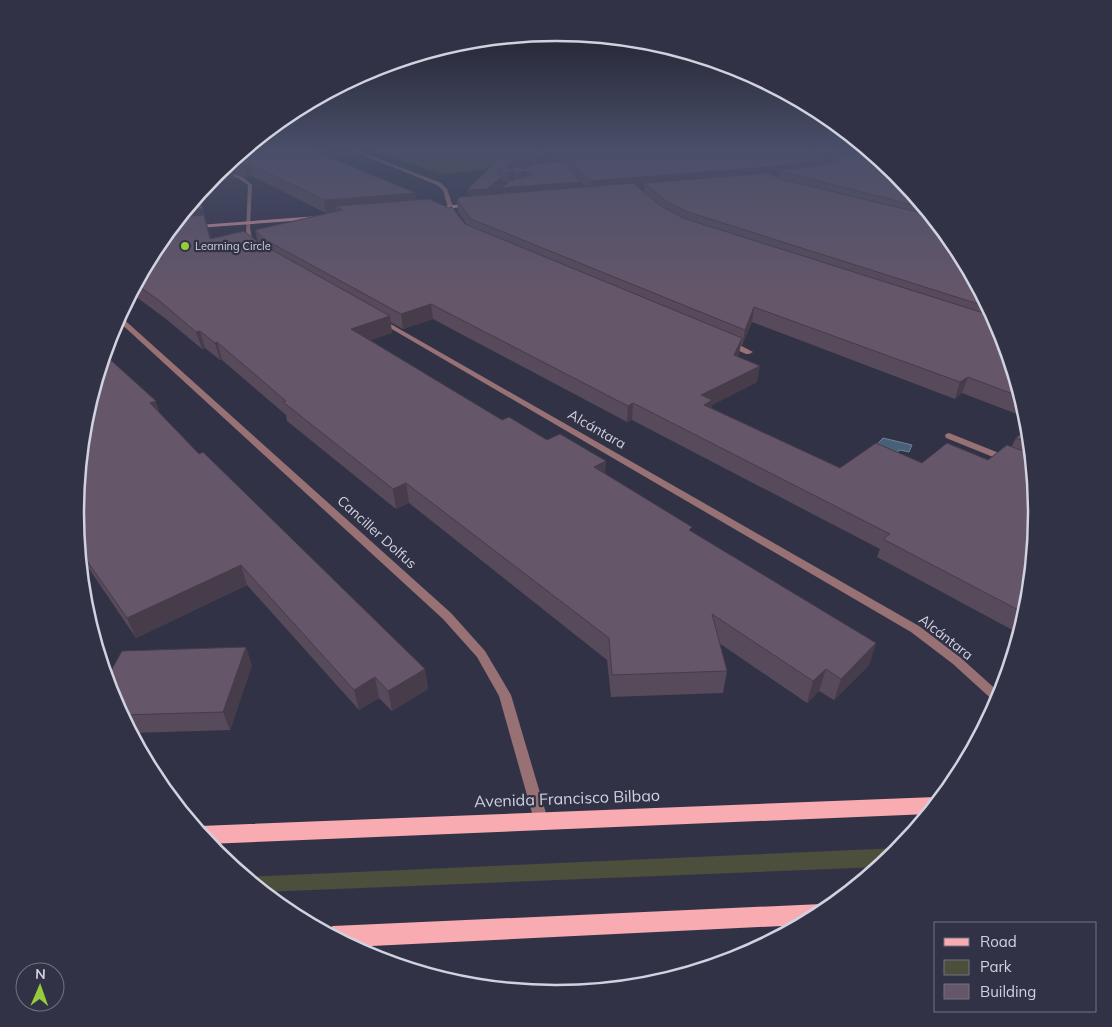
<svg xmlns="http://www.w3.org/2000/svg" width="1112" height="1027" font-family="Mulish,sans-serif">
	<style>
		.green { fill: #4b4f3c }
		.water { fill: #466178; stroke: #708397 }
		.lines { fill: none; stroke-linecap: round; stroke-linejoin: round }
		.minor { fill: #977174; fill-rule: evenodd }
		.tertiary { fill: #977174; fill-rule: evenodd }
		.secondary { fill: #ce9297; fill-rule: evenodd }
		.primary { fill: #f9abb2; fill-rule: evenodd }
		.wall { fill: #574a5b; fill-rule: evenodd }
		.shaded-wall { fill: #473c4a }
		.building { fill: #65566a; stroke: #473c4a }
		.poi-dot { fill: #96cc39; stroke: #323247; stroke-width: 2 }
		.labels { text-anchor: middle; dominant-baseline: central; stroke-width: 4.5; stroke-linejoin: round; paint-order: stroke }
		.far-poi-label { font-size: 11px; fill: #d1d2df; stroke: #323247; text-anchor: start }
		.street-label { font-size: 14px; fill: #d1d2df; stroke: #323247 }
		.near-street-label { font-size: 16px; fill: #d1d2df; stroke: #323247 }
		.rim { fill: none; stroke: #d1d2df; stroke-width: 2.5 }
	</style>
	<rect width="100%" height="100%" fill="#323247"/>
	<!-- green -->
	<path class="green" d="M 366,148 L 492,148 L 534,165 L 440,174 Z
		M 900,848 L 880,867 L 263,892 L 244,877 Z"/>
	<!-- water -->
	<path class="water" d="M 883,438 L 912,445 L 909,452 L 900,450 L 888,458 L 870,452 Z"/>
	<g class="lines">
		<!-- minor -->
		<path class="minor" d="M 346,148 L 351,148 L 441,183 L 447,189 L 457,218 L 454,220 L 451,218 L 443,190 L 437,185 Z
			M 119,315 L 451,613 L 485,651 L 511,695 L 548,820 L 546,825 L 541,827 L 536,825 L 534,820 L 499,696 L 477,657 L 443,619 L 117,320 Z
			M 726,341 L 732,341 L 753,352 L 749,354 L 746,354 L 726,345 Z
			M 949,433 L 1009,457 L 1011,459 L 1006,462 L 1003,461 L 946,438 L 945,436 L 946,434 Z"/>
		<!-- tertiary -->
		<path class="tertiary" d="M 221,169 L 243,177 L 252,185 L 250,226 L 251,234 L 256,246 L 252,246 L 247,240 L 246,234 L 248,185 L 239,179 L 219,171 Z
			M 378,319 L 382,319 L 919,626 L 961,658 L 1001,694 L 997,704 L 953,664 L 911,632 L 378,321 Z"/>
		<!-- secondary -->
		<path class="secondary" d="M 470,203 L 472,206 L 435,210 L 432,208 Z
			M 318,216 L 320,217 L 320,219 L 169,230 L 172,227 Z"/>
		<!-- primary -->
		<path class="primary" d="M 936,797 L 941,799 L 929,814 L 208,844 L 195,828 L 200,826 Z
			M 822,904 L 830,908 L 801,925 L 351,947 L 324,932 L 326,930 L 333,926 Z"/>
	</g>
	<!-- wall -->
	<path class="wall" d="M 247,148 L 334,148 L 336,156 L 330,157 L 467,225 L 458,212 L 457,200 L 468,196 L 467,190 L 493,165 L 475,148 L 865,148 L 869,151 L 868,152 L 896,174 L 956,247 L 1000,330 L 1027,418 L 962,393 L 955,399 L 752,322 L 742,345 L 741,345 L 738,357 L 757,382 L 712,405 L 711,408 L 840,468 L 922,463 L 988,460 L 1012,446 L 1016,438 L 1029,427 L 1037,514 L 1028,608 L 1020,634 L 877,557 L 880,549 L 632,420 L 627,422 L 433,319 L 403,329 L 390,322 L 392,333 L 370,340 L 502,420 L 605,474 L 692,532 L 876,643 L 869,665 L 834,700 L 819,691 L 807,703 L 719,643 L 727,671 L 723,693 L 611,697 L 607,660 L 409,503 L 396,509 L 287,421 L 286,415 L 222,360 L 220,360 L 205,348 L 202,349 L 166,319 L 131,293 L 156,246 L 199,194 L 211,239 L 258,242 L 255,230 L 333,212 L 326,213 L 252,176 L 246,177 L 233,172 L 234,179 L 216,173 ZM 553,159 L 555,159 L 559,162 L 553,162 ZM 502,180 L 504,181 L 507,183 L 503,186 ZM 581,182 L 585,187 L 581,188 ZM 639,188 L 644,188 L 643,192 ZM 501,190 L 501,194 L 495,194 Z
		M 161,415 L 199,454 L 425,669 L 428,689 L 392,711 L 379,698 L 359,710 L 247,585 L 136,638 L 79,554 L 75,513 Z
		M 252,665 L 230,730 L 131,733 L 112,697 Z"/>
	<!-- shaded-wall -->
	<path class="shaded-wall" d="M 315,148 L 334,148 L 336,156 L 313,160 L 310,149 Z
		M 852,148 L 865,148 L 869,151 L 838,162 L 840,152 Z
		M 832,155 L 830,165 L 780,171 L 780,176 L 768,178 L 644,183 L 644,188 L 590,192 L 590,181 Z
		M 553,157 L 553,167 L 514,170 L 515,181 L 508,184 L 507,165 L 515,160 Z
		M 250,164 L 252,176 L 246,177 L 243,165 Z
		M 232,167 L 234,179 L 207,185 L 216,173 L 221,169 Z
		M 499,169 L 499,180 L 502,177 L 503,188 L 581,182 L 580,193 L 501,199 L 501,190 L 487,200 L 468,202 L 467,190 L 497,173 Z
		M 527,171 L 528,182 L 518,184 L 517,173 Z
		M 416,193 L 418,206 L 335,206 L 336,212 L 326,213 L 324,200 Z
		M 199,194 L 214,253 L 174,225 Z
		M 431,304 L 433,319 L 403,329 L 401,314 Z
		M 754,307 L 752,322 L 742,345 L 745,330 Z
		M 390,316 L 392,333 L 354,346 L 351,329 Z
		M 200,331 L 205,348 L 202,349 L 196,332 Z
		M 742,338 L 739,353 L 732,371 L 734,355 Z
		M 217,342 L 222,360 L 220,360 L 215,343 Z
		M 760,366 L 757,382 L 712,405 L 710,416 L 701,421 L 701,395 Z
		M 968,377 L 962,393 L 955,399 L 960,382 Z
		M 156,401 L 162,419 L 150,403 Z
		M 633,403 L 632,420 L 627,422 L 628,406 Z
		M 606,461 L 605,481 L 594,467 Z
		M 406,483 L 409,503 L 396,509 L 393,489 Z
		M 241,565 L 247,585 L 136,638 L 127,618 Z
		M 876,643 L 869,665 L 834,700 L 841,679 Z
		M 246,647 L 252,665 L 230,730 L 223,712 Z
		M 425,669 L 428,689 L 392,711 L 388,691 Z
		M 826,669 L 819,691 L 807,703 L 813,681 Z
		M 375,677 L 379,698 L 359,710 L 354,690 Z"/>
	<!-- building -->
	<path class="building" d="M 247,148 L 315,148 L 310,149 L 416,193 L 324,200 L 250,164 L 243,165 L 232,160 Z
		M 485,148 L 530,148 L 553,157 L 515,160 L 507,165 L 507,168 L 511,169 L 519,165 L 520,168 L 524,169 L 533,164 L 561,162 L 581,182 L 501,188 L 511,180 L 530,176 L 532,174 L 527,171 L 517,173 L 514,170 L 508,173 L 504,170 L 499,169 L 497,173 L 502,177 L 487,189 L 467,190 L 498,160 Z
		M 551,148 L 801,148 L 832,155 L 819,160 L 769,167 L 590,181 L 566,156 L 555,149 Z
		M 824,148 L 852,148 L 840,152 Z
		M 861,151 L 870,152 L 896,174 L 925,208 L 780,171 L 823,165 Z
		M 226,165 L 232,167 L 221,169 Z
		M 768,173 L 784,180 L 930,215 L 956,247 L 988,307 L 688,212 L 667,202 L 644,183 Z
		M 633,183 L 661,206 L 683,218 L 993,316 L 1000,330 L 1021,397 L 968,377 L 960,382 L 754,307 L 745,330 L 471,219 L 457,200 L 460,197 Z
		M 199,194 L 203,209 L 186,210 Z
		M 429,199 L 449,208 L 451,206 L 465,224 L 742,338 L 734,355 L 760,366 L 701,395 L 712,400 L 704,405 L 840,468 L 876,443 L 922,463 L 947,443 L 988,460 L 1007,445 L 1031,454 L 1037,514 L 1028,608 L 1026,614 L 883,539 L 890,534 L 633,403 L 628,406 L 431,304 L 401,314 L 264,239 L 255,230 L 342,210 L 335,206 Z
		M 204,215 L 210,239 L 244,231 L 258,242 L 390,316 L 351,329 L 502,420 L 509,417 L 547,440 L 560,434 L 606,461 L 594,467 L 692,527 L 689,530 L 876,643 L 841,679 L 826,669 L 813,681 L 712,614 L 727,671 L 612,675 L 609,638 L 406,483 L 393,489 L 283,402 L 286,401 L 217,342 L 215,343 L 200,331 L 196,332 L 161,302 L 136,284 L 156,246 L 180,217 Z
		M 104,354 L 156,401 L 150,403 L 199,454 L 203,452 L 425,669 L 388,691 L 375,677 L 354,690 L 241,565 L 127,618 L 78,548 L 75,513 L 84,419 Z
		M 1029,427 L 1030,443 L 1016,438 Z
		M 246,647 L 223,712 L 121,715 L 112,697 L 106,680 L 122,651 Z"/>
	<!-- sky -->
	<linearGradient id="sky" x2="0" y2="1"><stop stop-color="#1c1c27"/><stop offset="0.51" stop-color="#494f69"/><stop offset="1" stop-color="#494f69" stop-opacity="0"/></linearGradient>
	<rect width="1112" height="292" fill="url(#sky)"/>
	<!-- markers -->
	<circle class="poi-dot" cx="185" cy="246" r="5"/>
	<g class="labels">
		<!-- far-poi labels -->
		<g class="far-poi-label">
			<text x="195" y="246">Learning Circle</text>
		</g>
		<!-- street labels -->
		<g class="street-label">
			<text transform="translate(597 429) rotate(30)">Alcántara</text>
			<text transform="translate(377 532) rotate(42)">Canciller Dolfus</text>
			<text transform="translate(946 637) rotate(38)">Alcántara</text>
		</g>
		<!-- near-street labels -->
		<g class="near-street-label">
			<text transform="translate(567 798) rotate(-2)">Avenida Francisco Bilbao</text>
		</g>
	</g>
	<!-- crop -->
	<path d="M0 0H1112V1027H0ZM84 513a472 472 0 1 1 944 0a472 472 0 1 1-944 0Z" fill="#323247" fill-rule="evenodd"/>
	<path class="rim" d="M84 513a472 472 0 1 1 944 0a472 472 0 1 1-944 0Z"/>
	<!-- legend -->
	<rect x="934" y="922" width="162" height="90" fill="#323247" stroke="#727284"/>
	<rect x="944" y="938" width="25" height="8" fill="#f9abb2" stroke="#727284"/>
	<text x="980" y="947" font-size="15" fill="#d1d2df">Road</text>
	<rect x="944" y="960" width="25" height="15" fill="#4b4f3c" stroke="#727284"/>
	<text x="980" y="972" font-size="15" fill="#d1d2df">Park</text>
	<rect x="944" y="984" width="25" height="15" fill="#65566a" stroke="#727284"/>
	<text x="980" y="997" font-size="15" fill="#d1d2df">Building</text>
	<!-- north arrow -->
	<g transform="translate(40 987) rotate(2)"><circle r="24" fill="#323247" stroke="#727284"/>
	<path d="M0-4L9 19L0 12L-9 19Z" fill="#96cc39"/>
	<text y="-8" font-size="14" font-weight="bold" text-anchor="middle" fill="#d1d2df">N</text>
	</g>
</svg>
